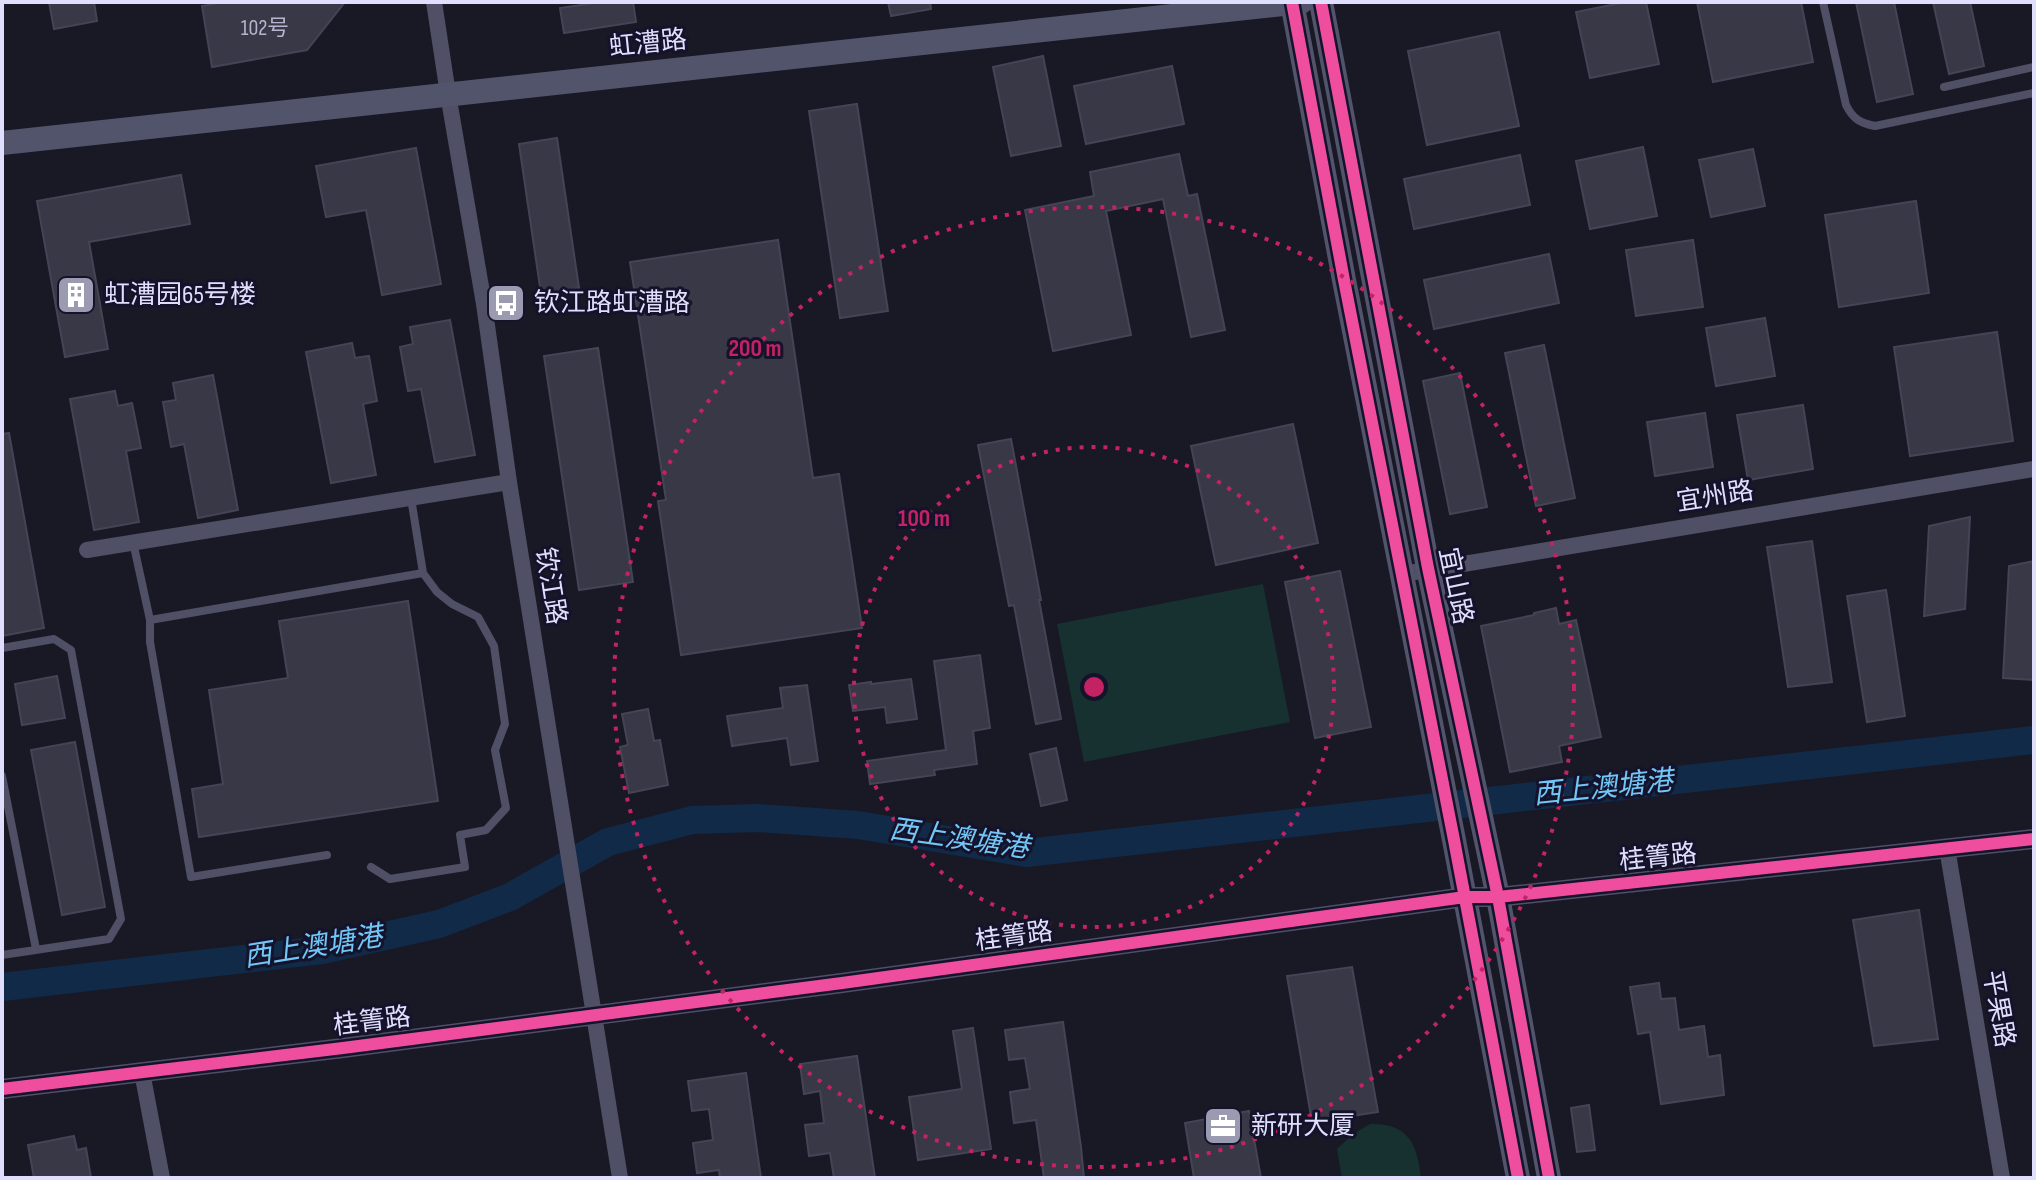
<svg xmlns="http://www.w3.org/2000/svg" width="2036" height="1180" font-family="'Sofia Sans Condensed','Noto Sans SC',sans-serif">
	<style>
		.green { fill: #16312f }
		.lines { fill: none; stroke-linecap: round; stroke-linejoin: round }
		.river { stroke: #112a48; stroke-width: 28 }
		.building { fill: #383846; stroke: #454457; stroke-width: 2 }
		.service { stroke: #4f4f65; stroke-width: 8 }
		.minor { stroke: #4f4f65; stroke-width: 16 }
		.tertiary { stroke: #4f4f65; stroke-width: 20 }
		.secondary { stroke: #52546b; stroke-width: 24 }
		.cycleway-casing { stroke: #15132b; stroke-width: 17 }
		.cycleway { stroke: #ef4d9e; stroke-width: 12 }
		.ring { fill: none; stroke: #c32263; stroke-width: 4; stroke-dasharray: 4 8 }
		.labels { text-anchor: middle; dominant-baseline: central; stroke-width: 6; stroke-linejoin: round; paint-order: stroke }
		.number-label { font-size: 22px; fill: #b5b5cf }
		.street-label { font-size: 26px; fill: #dfdffd; stroke: #15132b }
		.poi-label { font-size: 26px; fill: #dfdffd; stroke: #15132b; text-anchor: start }
		.water-label { font-size: 28px; font-style: italic; fill: #72c7f7; stroke: #15132b }
		.centre { fill: #c32263; stroke: #15132b; stroke-width: 4 }
		.ring-label { font-size: 24px; text-anchor: middle; font-weight: bold; fill: #c32263; stroke: #15132b; stroke-width: 6; stroke-linejoin: round; paint-order: stroke }
	</style>
	<rect width="100%" height="100%" fill="#191925"/>
	<!-- green -->
	<path class="green" d="M 1263,584 L 1290,722 L 1084,762 L 1057,624 Z
		M 1370,1124 C 1408,1123 1417,1143 1421,1178 L 1342,1178 L 1337,1149 L 1353,1134 Z"/>
	<g class="lines">
		<!-- river -->
		<path class="river" d="M 2,987 L 322,950 L 439,924 L 510,897 L 608,842 L 692,820 L 758,818 L 858,825 L 1026,853 L 2034,740"/>
	</g>
	<!-- building -->
	<path class="building" d="M 49,2 L 94,2 L 97,21 L 54,29 Z
		M 225,2 L 345,2 L 307,50 L 212,67 L 202,6 Z
		M 601,2 L 633,2 L 636,22 L 564,33 L 560,8 Z
		M 888,2 L 930,2 L 931,9 L 891,16 Z
		M 1626,2 L 1646,2 L 1659,64 L 1590,78 L 1576,12 Z
		M 1697,2 L 1801,2 L 1813,62 L 1713,82 Z
		M 1856,2 L 1894,2 L 1913,94 L 1877,102 Z
		M 1933,2 L 1970,2 L 1984,66 L 1949,74 Z
		M 1499,32 L 1519,126 L 1427,145 L 1408,51 Z
		M 1043,56 L 1061,146 L 1011,156 L 993,67 Z
		M 1172,66 L 1184,124 L 1086,144 L 1074,86 Z
		M 857,104 L 888,311 L 840,318 L 809,111 Z
		M 557,138 L 579,288 L 541,294 L 519,144 Z
		M 1643,147 L 1657,216 L 1590,229 L 1576,161 Z
		M 416,148 L 441,284 L 382,295 L 366,210 L 326,217 L 316,166 Z
		M 1753,149 L 1765,206 L 1711,217 L 1699,160 Z
		M 1179,154 L 1188,196 L 1197,194 L 1225,330 L 1191,337 L 1163,199 L 1106,211 L 1131,335 L 1053,351 L 1025,210 L 1094,196 L 1090,172 Z
		M 1520,155 L 1530,205 L 1414,229 L 1404,179 Z
		M 181,175 L 190,224 L 89,242 L 108,349 L 65,357 L 37,201 Z
		M 1916,201 L 1929,293 L 1839,307 L 1825,215 Z
		M 778,240 L 813,478 L 839,474 L 862,628 L 681,655 L 658,501 L 666,500 L 630,262 Z
		M 1693,240 L 1703,307 L 1636,316 L 1626,250 Z
		M 1549,254 L 1559,303 L 1434,329 L 1424,280 Z
		M 1765,318 L 1775,376 L 1716,386 L 1706,328 Z
		M 450,320 L 475,455 L 435,462 L 421,389 L 408,391 L 400,347 L 413,344 L 410,327 Z
		M 1997,332 L 2013,441 L 1910,456 L 1894,347 Z
		M 352,343 L 355,358 L 369,356 L 377,401 L 363,404 L 376,475 L 331,483 L 306,352 Z
		M 1544,345 L 1575,498 L 1536,506 L 1505,353 Z
		M 598,348 L 633,582 L 579,590 L 544,356 Z
		M 1460,373 L 1487,507 L 1450,514 L 1423,381 Z
		M 213,375 L 238,510 L 198,518 L 184,444 L 171,447 L 163,402 L 176,400 L 173,383 Z
		M 115,391 L 118,406 L 132,403 L 141,448 L 126,451 L 139,522 L 94,530 L 70,399 Z
		M 1803,405 L 1813,469 L 1748,480 L 1737,415 Z
		M 1705,413 L 1713,467 L 1655,476 L 1647,422 Z
		M 1293,424 L 1318,543 L 1216,565 L 1191,446 Z
		M 9,433 L 44,628 L 2,636 L 2,434 Z
		M 1011,439 L 1041,600 L 1039,600 L 1061,719 L 1036,724 L 1014,605 L 1009,606 L 978,445 Z
		M 1970,517 L 1965,609 L 1924,616 L 1929,526 Z
		M 1812,541 L 1832,682 L 1788,687 L 1767,547 Z
		M 2034,561 L 2034,680 L 2003,678 L 2009,566 Z
		M 1340,571 L 1371,727 L 1315,738 L 1285,582 Z
		M 1886,590 L 1905,716 L 1867,722 L 1847,596 Z
		M 408,601 L 438,801 L 199,837 L 192,789 L 223,784 L 209,690 L 288,678 L 279,621 Z
		M 1556,608 L 1559,624 L 1576,620 L 1601,737 L 1559,746 L 1562,762 L 1510,772 L 1481,626 L 1534,615 L 1534,613 Z
		M 980,655 L 990,728 L 973,731 L 977,764 L 934,770 L 935,775 L 870,784 L 867,761 L 946,750 L 934,661 Z
		M 57,676 L 65,718 L 22,725 L 15,684 Z
		M 911,679 L 917,719 L 887,723 L 885,707 L 853,711 L 849,685 L 871,682 L 871,684 Z
		M 807,685 L 818,761 L 791,765 L 787,738 L 732,746 L 727,716 L 783,708 L 780,688 Z
		M 648,709 L 654,741 L 660,740 L 668,785 L 629,793 L 620,747 L 628,745 L 622,714 Z
		M 75,742 L 105,907 L 62,915 L 31,750 Z
		M 1056,748 L 1067,800 L 1041,806 L 1030,754 Z
		M 1919,910 L 1938,1039 L 1874,1046 L 1853,920 Z
		M 1352,967 L 1378,1112 L 1312,1122 L 1287,976 Z
		M 1659,983 L 1661,999 L 1675,998 L 1679,1030 L 1704,1026 L 1708,1057 L 1720,1055 L 1724,1095 L 1661,1104 L 1650,1032 L 1638,1034 L 1630,987 Z
		M 1063,1022 L 1081,1147 L 1084,1178 L 1044,1178 L 1036,1120 L 1014,1123 L 1010,1092 L 1030,1089 L 1025,1058 L 1009,1060 L 1005,1030 Z
		M 973,1028 L 991,1149 L 918,1160 L 909,1097 L 962,1089 L 953,1031 Z
		M 857,1056 L 875,1178 L 834,1178 L 830,1153 L 809,1156 L 805,1125 L 824,1123 L 820,1091 L 804,1094 L 800,1064 Z
		M 746,1073 L 761,1178 L 720,1178 L 719,1170 L 697,1173 L 693,1143 L 713,1140 L 709,1109 L 692,1111 L 688,1081 Z
		M 1589,1105 L 1595,1150 L 1577,1152 L 1571,1108 Z
		M 1249,1111 L 1261,1178 L 1194,1178 L 1185,1123 Z
		M 74,1136 L 77,1150 L 86,1148 L 91,1178 L 34,1178 L 28,1145 Z"/>
	<g class="lines">
		<!-- service -->
		<path class="service" d="M 1823,2 L 1846,105 C 1853,119 1860,123 1875,126 L 2034,93
			M 1944,87 L 2034,67
			M 411,498 L 423,573
			M 133,542 L 150,620
			M 2,648 L 54,639 L 71,650 L 121,919 L 109,939 L 2,955
			M 2,776 L 36,949
			M 327,855 L 191,877 L 150,642 L 150,620 L 423,573 L 437,592 L 452,604 L 478,617 L 494,646 L 505,724 L 495,750 L 506,808 L 486,830 L 460,835 L 465,867 L 390,879 L 371,867"/>
		<!-- minor -->
		<path class="minor" d="M 434,2 L 448,94 L 484,304 L 509,482 L 620,1178
			M 87,550 L 509,482
			M 1403,574 L 2034,469
			M 1947,848 L 2002,1178
			M 142,1072 L 162,1178"/>
		<!-- tertiary -->
		<path class="tertiary" d="M 2,1089 L 343,1048 L 842,983 L 1465,897 L 1498,897 L 2034,839"/>
		<!-- secondary -->
		<path class="secondary" d="M 1292,2 L 1344,280 L 1454,840 L 1518,1178
			M 1321,2 L 1428,568 L 1498,897 L 1549,1178
			M 2,143 L 1301,2"/>
		<defs>
			<path id="cycleway" d="M 1292,2 L 1344,280 L 1454,840 L 1518,1178
				M 1321,2 L 1428,568 L 1498,897 L 1549,1178
				M 2,1089 L 343,1048 L 842,983 L 1465,897 L 1498,897 L 2034,839"/>
		</defs>
		<!-- cycleway casing -->
		<use href="#cycleway" class="cycleway-casing"/>
		<!-- cycleway -->
		<use href="#cycleway" class="cycleway"/>
	</g>
	<!-- distance rings -->
	<g class="ring">
		<circle cx="1094" cy="687" r="240"/>
		<circle cx="1094" cy="687" r="480"/>
	</g>
	<!-- icons -->
	<defs>
		<symbol id="building-square" viewBox="-11 -11 22 22"><rect x="-9" y="-9" width="18" height="18" rx="4" fill="#9a9ab1" stroke="#15132b"/><path d="M-4-6H4V6H1V3H-1V6H-4ZM-2.5-4.3h1.7v1.8h-1.7ZM.8-4.3h1.7v1.8H.8ZM-2.5-1h1.7V.8h-1.7ZM.8-1h1.7V.8H.8Z" fill="#fff"/></symbol>
		<symbol id="bus-square" viewBox="-11 -11 22 22"><rect x="-9" y="-9" width="18" height="18" rx="4" fill="#9a9ab1" stroke="#15132b"/><path d="M-5-6H5V4H4V6H2V4H-2V6H-4V4H-5ZM-3.5-4V0h7V-4ZM-3.5 1.2v1.5H-2V1.2ZM2 1.2v1.5H3.5V1.2Z" fill="#fff"/></symbol>
		<symbol id="office-square" viewBox="-11 -11 22 22"><rect x="-9" y="-9" width="18" height="18" rx="4" fill="#9a9ab1" stroke="#15132b"/><path d="M-6-3h4V-5.5h4V-3h4V5H-6ZM-1-4.5V-3h2v-1.5ZM-6 0V1H6V0Z" fill="#fff"/></symbol>
	</defs>
	<g fill-rule="evenodd">
		<use href="#building-square" x="54" y="273" width="44" height="44"/>
		<use href="#bus-square" x="484" y="281" width="44" height="44"/>
		<use href="#office-square" x="1201" y="1104" width="44" height="44"/>
	</g>
	<g class="labels">
		<!-- number labels -->
		<g class="number-label">
			<text x="265" y="28">102号</text>
		</g>
		<!-- street labels -->
		<g class="street-label">
			<text transform="translate(648 44) rotate(-6)">虹漕路</text>
			<text transform="translate(1715 497) rotate(-9)">宜州路</text>
			<text transform="translate(550 586) rotate(81)">钦江路</text>
			<text transform="translate(1455 586) rotate(78)">宜山路</text>
			<text transform="translate(1658 858) rotate(-6)">桂箐路</text>
			<text transform="translate(1014 937) rotate(-8)">桂箐路</text>
			<text transform="translate(1998 1009) rotate(80)">平果路</text>
			<text transform="translate(372 1022) rotate(-7)">桂箐路</text>
		</g>
		<!-- poi labels -->
		<g class="poi-label">
			<text x="104" y="295">虹漕园65号楼</text>
			<text x="534" y="303">钦江路虹漕路</text>
			<text x="1251" y="1126">新研大厦</text>
		</g>
		<!-- water labels -->
		<g class="water-label">
			<text transform="translate(1603 788) rotate(-6)">西上澳塘港</text>
			<text transform="translate(959 839) rotate(8)">西上澳塘港</text>
			<text transform="translate(313 947) rotate(-9)">西上澳塘港</text>
		</g>
	</g>
	<circle cx="1094" cy="687" r="12" class="centre"/>
	<g class="ring-label">
		<text x="755" y="356">200 m</text>
		<text x="924" y="526">100 m</text>
	</g>
	<!-- border -->
	<rect width="2036" height="1180" fill="none" stroke="#dfdffd" stroke-width="8"/>
</svg>
